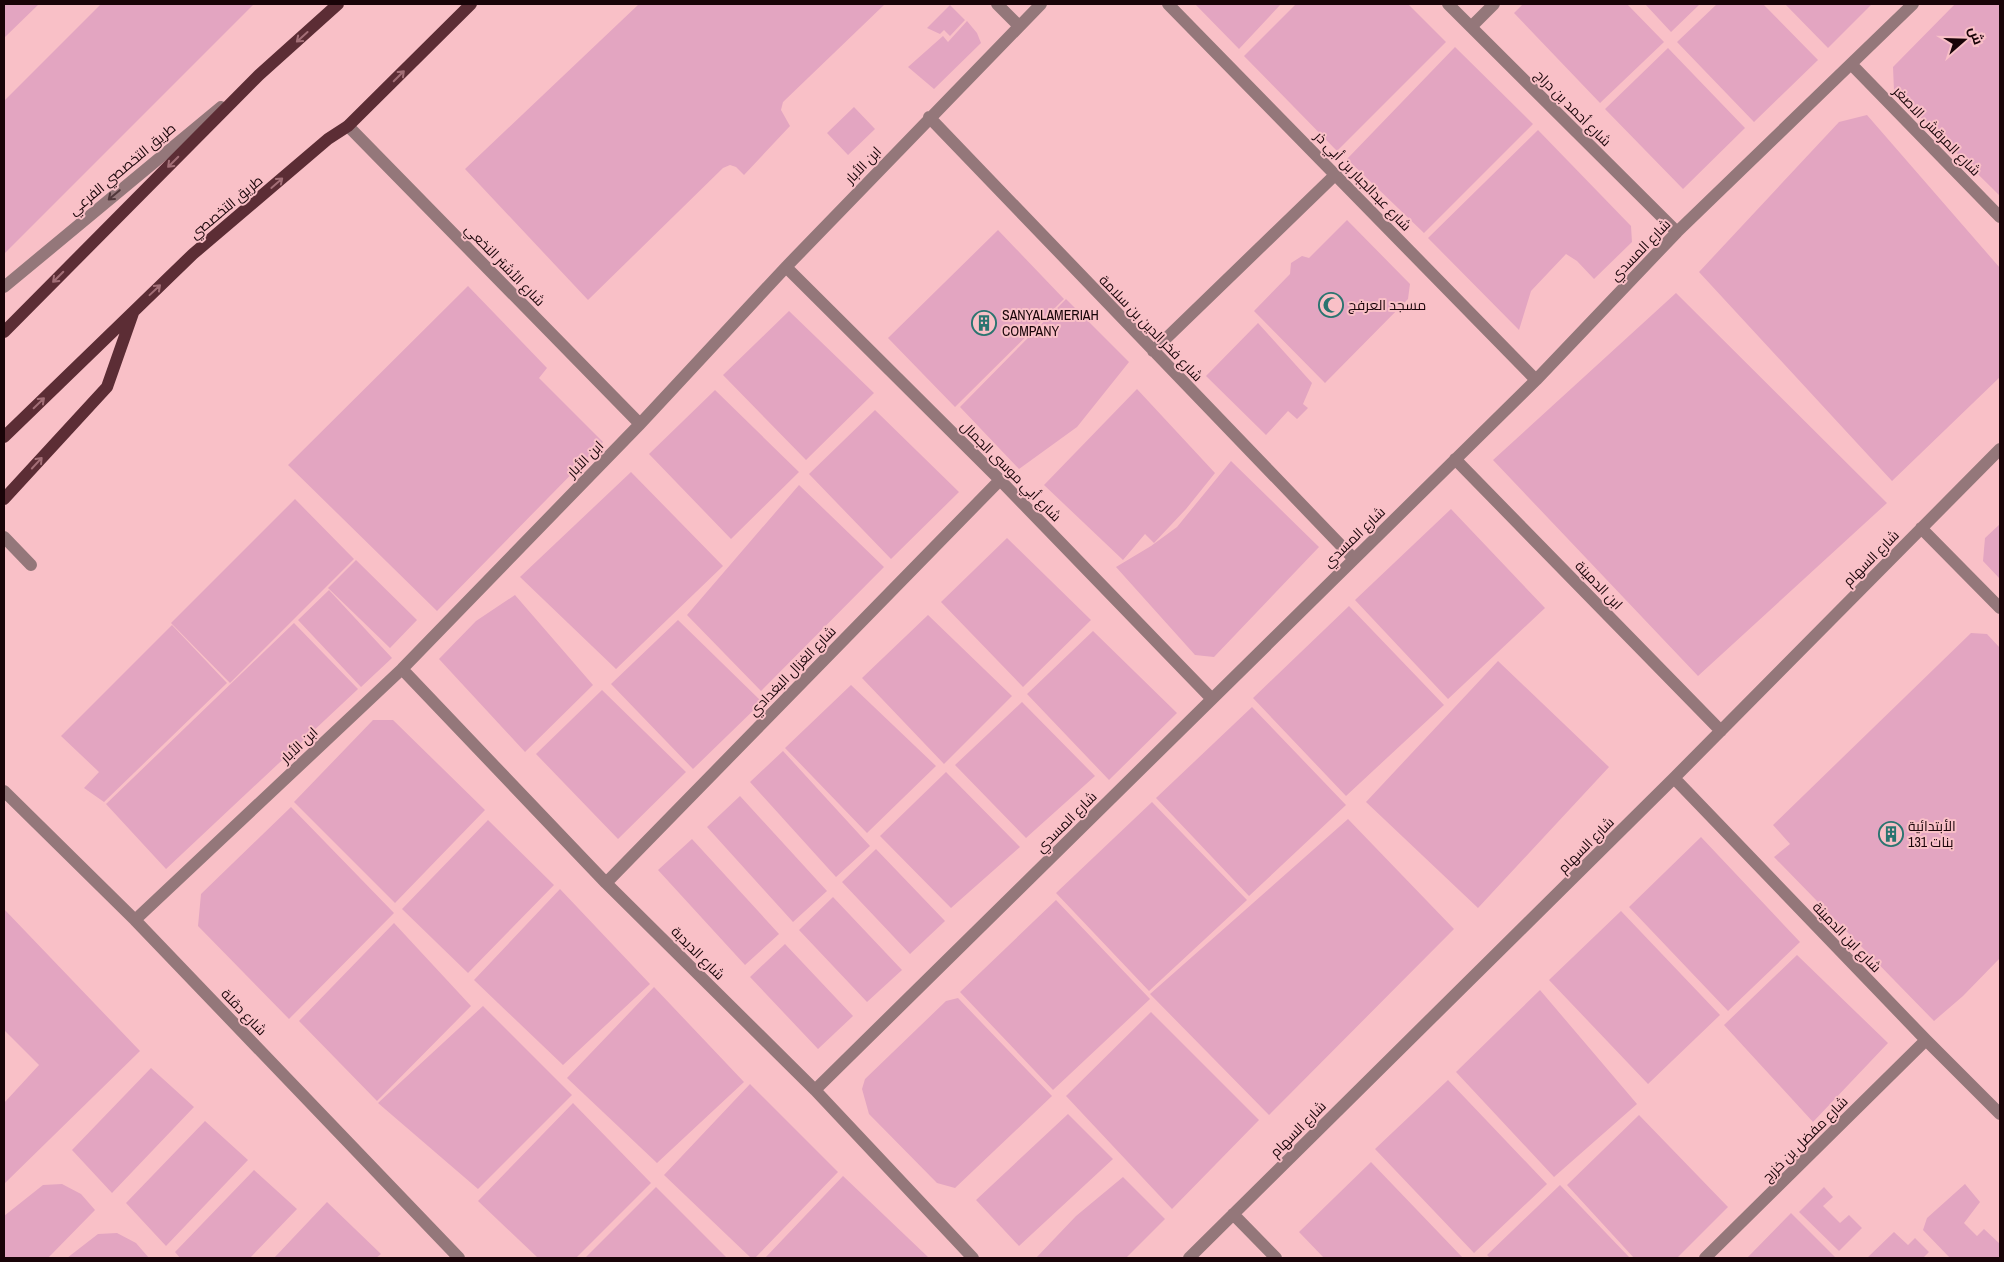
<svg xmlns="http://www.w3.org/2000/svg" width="2004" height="1262" font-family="'Archivo Narrow',Cairo,sans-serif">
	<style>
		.building { fill: #e3a5c1 }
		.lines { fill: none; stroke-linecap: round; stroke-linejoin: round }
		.minor { stroke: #94777a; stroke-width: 12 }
		.major { stroke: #5c2d35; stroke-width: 12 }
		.oneway { stroke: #a36f77 }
		.oneway2 { stroke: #50383b }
		.labels { text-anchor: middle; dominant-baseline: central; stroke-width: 4; stroke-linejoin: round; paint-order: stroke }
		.street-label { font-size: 14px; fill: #190408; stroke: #f9c0c7 }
		.poi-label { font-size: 14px; fill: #190408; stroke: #f9c0c7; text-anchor: start }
	</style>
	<rect width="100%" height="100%" fill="#f9c0c7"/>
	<!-- building -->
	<path class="building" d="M 4,4 L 39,4 L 4,38 Z
		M 101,4 L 254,4 L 4,254 L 4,101 Z
		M 639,4 L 885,4 L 783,102 L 781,110 L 790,126 L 744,175 L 736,167 L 730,165 L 723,168 L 588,300 L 465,169 Z
		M 1195,4 L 1281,4 L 1239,49 Z
		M 1296,4 L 1408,4 L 1446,42 L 1337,151 L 1244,56 Z
		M 1523,4 L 1627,4 L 1664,42 L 1600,103 L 1514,13 Z
		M 1645,4 L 1700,4 L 1671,32 Z
		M 1717,4 L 1763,4 L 1818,60 L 1754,122 L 1677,42 Z
		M 1785,4 L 1872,4 L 1828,48 Z
		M 1955,4 L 2000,4 L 2000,196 L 1894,91 L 1893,67 Z
		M 950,5 L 965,20 L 950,36 L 944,30 L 940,34 L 927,28 Z
		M 967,21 L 977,33 L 981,43 L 934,89 L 908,67 L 943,36 L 948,42 Z
		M 1455,47 L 1533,124 L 1424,233 L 1347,159 Z
		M 1668,48 L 1745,128 L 1683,189 L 1605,109 Z
		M 854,107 L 875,129 L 848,155 L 827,133 Z
		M 1867,115 L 2000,268 L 2000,377 L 1892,481 L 1699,272 L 1839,122 Z
		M 1538,130 L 1631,226 L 1632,242 L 1594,279 L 1577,261 L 1566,254 L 1531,291 L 1519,330 L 1428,238 Z
		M 1347,220 L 1410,284 L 1408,299 L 1325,383 L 1254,311 L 1290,274 L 1291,263 L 1302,256 L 1309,258 Z
		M 998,230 L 1064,299 L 955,407 L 888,338 Z
		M 468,286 L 547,368 L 539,378 L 603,442 L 437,611 L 288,465 Z
		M 1676,293 L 1887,503 L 1698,676 L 1493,460 Z
		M 1066,299 L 1129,362 L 1077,427 L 1019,469 L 960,407 Z
		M 789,311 L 874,393 L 806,460 L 723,375 Z
		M 1258,323 L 1312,383 L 1303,404 L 1308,408 L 1297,419 L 1288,411 L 1266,435 L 1206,376 Z
		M 1137,389 L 1215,473 L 1186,509 L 1154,543 L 1145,534 L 1123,560 L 1044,485 Z
		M 715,390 L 799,472 L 731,539 L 649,454 Z
		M 875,410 L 959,492 L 891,559 L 809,474 Z
		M 1231,461 L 1319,547 L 1214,657 L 1195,655 L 1116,567 L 1151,546 L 1177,527 Z
		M 631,472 L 723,566 L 616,669 L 520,577 Z
		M 799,485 L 884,567 L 761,691 L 687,615 Z
		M 295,499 L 354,559 L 230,683 L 171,623 Z
		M 1451,509 L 1545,608 L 1448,699 L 1355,600 Z
		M 2000,524 L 2000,579 L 1983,561 L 1985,538 Z
		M 1007,538 L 1091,620 L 1023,687 L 941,602 Z
		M 356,560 L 417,620 L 390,648 L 328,588 Z
		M 329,590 L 392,658 L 361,687 L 298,620 Z
		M 515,595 L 593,685 L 525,752 L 439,659 L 476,621 Z
		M 1349,606 L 1444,705 L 1346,796 L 1253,698 Z
		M 928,615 L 1012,696 L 944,764 L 862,678 Z
		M 678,620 L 762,702 L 693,769 L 611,684 Z
		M 294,623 L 358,689 L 166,869 L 106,804 Z
		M 172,625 L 227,683 L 104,802 L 84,788 L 99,772 L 61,736 Z
		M 1093,631 L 1177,713 L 1109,780 L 1027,694 Z
		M 1971,633 L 1987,634 L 2000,648 L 2000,958 L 1963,996 L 1934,1021 L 1774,857 L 1790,844 L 1773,825 Z
		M 1498,661 L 1609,767 L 1478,908 L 1366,802 Z
		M 851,685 L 936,766 L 867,833 L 785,748 Z
		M 602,690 L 686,772 L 618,839 L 536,754 Z
		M 1022,702 L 1095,776 L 1026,838 L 955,765 Z
		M 1252,707 L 1346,805 L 1249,896 L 1156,798 Z
		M 373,720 L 393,720 L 485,810 L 395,903 L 294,802 Z
		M 783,751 L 870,846 L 836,877 L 750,782 Z
		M 946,772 L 1020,847 L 951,908 L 880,836 Z
		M 740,796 L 827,891 L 793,922 L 707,827 Z
		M 1152,802 L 1247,900 L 1149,991 L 1056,893 Z
		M 291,807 L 394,913 L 289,1019 L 198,926 L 201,894 Z
		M 1348,819 L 1454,929 L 1269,1115 L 1150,994 Z
		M 488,820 L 554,885 L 468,973 L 402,909 Z
		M 1701,837 L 1800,942 L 1728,1011 L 1629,907 Z
		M 692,839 L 779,934 L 745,965 L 658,870 Z
		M 876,849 L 945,921 L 910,954 L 842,882 Z
		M 560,889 L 650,984 L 563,1065 L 474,980 Z
		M 833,897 L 902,970 L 867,1002 L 799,930 Z
		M 1056,900 L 1150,999 L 1053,1090 L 960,992 Z
		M 4,909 L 140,1051 L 4,1184 L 4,1103 L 39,1065 L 4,1030 Z
		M 1621,911 L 1720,1015 L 1648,1084 L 1549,980 Z
		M 394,923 L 471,1006 L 377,1101 L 299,1021 Z
		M 785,944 L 853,1016 L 818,1049 L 750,977 Z
		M 1797,955 L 1888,1043 L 1813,1122 L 1724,1025 Z
		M 654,987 L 744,1082 L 657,1163 L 567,1078 Z
		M 1540,990 L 1637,1104 L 1554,1177 L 1456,1072 Z
		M 958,998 L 1052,1096 L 955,1188 L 937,1183 L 869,1114 L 862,1089 L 865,1079 L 946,1001 Z
		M 483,1006 L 572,1095 L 478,1189 L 378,1103 Z
		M 1151,1012 L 1259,1120 L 1172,1209 L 1066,1096 Z
		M 151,1068 L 194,1107 L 112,1193 L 72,1150 Z
		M 1448,1080 L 1547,1184 L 1474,1253 L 1375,1149 Z
		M 750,1084 L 838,1172 L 755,1258 L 751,1258 L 664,1175 Z
		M 573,1103 L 651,1183 L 576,1258 L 538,1258 L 478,1201 Z
		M 1068,1114 L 1113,1159 L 1019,1246 L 976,1200 Z
		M 1639,1115 L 1728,1207 L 1677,1258 L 1634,1258 L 1567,1185 Z
		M 205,1121 L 248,1160 L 166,1246 L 126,1203 Z
		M 1371,1162 L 1463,1258 L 1324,1258 L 1299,1232 Z
		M 254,1170 L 297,1209 L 250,1258 L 180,1258 L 175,1252 Z
		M 843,1176 L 928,1257 L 926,1258 L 765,1258 Z
		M 1123,1177 L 1165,1219 L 1126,1258 L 1036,1258 L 1076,1216 Z
		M 62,1184 L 81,1194 L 95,1210 L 48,1258 L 4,1258 L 4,1216 L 43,1185 Z
		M 1965,1184 L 1980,1202 L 1964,1223 L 1977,1236 L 1984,1229 L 2000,1244 L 2000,1256 L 1997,1258 L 1950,1258 L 1923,1230 L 1927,1218 Z
		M 1560,1185 L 1630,1258 L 1490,1258 L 1487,1255 Z
		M 656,1187 L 727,1258 L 585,1258 Z
		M 1824,1187 L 1833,1197 L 1823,1206 L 1840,1223 L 1849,1215 L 1862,1228 L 1839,1251 L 1799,1212 Z
		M 327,1202 L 381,1254 L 376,1258 L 274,1258 Z
		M 1791,1213 L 1836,1258 L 1747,1258 Z
		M 1894,1232 L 1908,1245 L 1915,1238 L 1929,1252 L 1923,1258 L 1867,1258 Z
		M 117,1233 L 136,1243 L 149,1258 L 67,1258 L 98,1234 Z"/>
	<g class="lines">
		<!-- minor -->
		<path class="minor" d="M 997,4 L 1019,26
			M 1168,4 L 1536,380
			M 1448,4 L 1677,232
			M 1471,27 L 1494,4
			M 1852,65 L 2000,217
			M 929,117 L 1353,558
			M 348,126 L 640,424
			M 786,267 L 1000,480 L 1212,699
			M 4,287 L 221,107
			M 1153,351 L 1336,174
			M 1455,459 L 1721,731
			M 1921,528 L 2000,608
			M 4,537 L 31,565
			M 402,669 L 606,883 L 815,1090 L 973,1258
			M 1674,778 L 1926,1040 L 2000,1114
			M 4,791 L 135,920 L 459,1258
			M 606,883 L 1000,480
			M 135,920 L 402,669 L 640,424 L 786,267 L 1041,4
			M 815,1090 L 1536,380 L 1677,232 L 1913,4
			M 1233,1214 L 1276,1258
			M 1189,1258 L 1674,778 L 2000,449
			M 1705,1258 L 1926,1040"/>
		<!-- major -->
		<path class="major" d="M 4,332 L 259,75 L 338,4
			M 4,437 L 193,254 L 328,139 L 348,126 L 471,4
			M 4,499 L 107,387 L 133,313"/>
	</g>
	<!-- one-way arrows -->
	<defs><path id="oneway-shaft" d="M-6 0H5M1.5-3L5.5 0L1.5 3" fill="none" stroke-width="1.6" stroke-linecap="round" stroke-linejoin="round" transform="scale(1.25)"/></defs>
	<g class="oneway">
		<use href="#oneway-shaft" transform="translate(302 37) rotate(138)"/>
		<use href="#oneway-shaft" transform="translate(399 76) rotate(-45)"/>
		<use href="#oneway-shaft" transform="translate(173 162) rotate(135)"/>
		<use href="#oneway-shaft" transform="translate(277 183) rotate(-41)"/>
		<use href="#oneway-shaft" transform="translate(58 277) rotate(135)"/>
		<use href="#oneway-shaft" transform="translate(155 290) rotate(-43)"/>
		<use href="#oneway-shaft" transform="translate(39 403) rotate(-44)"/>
		<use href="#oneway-shaft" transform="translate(37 463) rotate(-47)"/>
	</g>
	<use class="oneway2" href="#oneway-shaft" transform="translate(114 195) rotate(140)"/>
	<!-- icons -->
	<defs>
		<symbol id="mosque-ring" viewBox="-11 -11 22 22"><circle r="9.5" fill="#f9c0c7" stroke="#2a7470" stroke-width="1.5"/><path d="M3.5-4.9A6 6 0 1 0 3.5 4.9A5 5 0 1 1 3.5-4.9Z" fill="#2a7470"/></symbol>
		<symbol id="building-ring" viewBox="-11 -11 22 22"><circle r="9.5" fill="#f9c0c7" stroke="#2a7470" stroke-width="1.5"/><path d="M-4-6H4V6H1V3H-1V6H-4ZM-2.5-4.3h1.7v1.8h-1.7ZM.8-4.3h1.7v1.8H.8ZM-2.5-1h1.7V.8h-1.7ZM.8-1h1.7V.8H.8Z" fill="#2a7470"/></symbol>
	</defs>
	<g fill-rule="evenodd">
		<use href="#mosque-ring" x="1317" y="291" width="28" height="28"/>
		<use href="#building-ring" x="970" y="309" width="28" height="28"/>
		<use href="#building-ring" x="1877" y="820" width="28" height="28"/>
	</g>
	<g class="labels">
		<!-- street labels -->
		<g class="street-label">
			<text transform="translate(1573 108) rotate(45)">شارع أحمد بن دراج</text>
			<text transform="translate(1937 131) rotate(46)">شارع المرقش الاصغر</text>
			<text transform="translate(863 165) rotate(-46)">ابن الأبار</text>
			<text transform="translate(122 169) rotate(-40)">طريق التخصصي الفرعي</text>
			<text transform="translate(1363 181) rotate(46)">شارع عبدالجبار بن أبي ذر</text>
			<text transform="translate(226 207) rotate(-40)">طريق التخصصي</text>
			<text transform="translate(1640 250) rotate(-46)">شارع المسدي</text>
			<text transform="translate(505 265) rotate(46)">شارع الأشتر النخعي</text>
			<text transform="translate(1151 328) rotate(46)">شارع فخر الدين بن سلامة</text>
			<text transform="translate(585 459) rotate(-45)">ابن الأبار</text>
			<text transform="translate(1011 471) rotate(45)">شارع أبي موسى الجمال</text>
			<text transform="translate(1354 537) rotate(-44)">شارع المسدي</text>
			<text transform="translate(1871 558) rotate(-45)">شارع السهام</text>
			<text transform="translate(1599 585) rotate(46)">ابن الدمينة</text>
			<text transform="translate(792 671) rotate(-46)">شارع الغزال البغدادي</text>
			<text transform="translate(299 745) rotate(-43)">ابن الأبار</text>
			<text transform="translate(1066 822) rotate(-45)">شارع المسدي</text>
			<text transform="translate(1586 845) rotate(-45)">شارع السهام</text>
			<text transform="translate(1847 937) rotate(46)">شارع ابن الدمينة</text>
			<text transform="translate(698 953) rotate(45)">شارع الدبدبة</text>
			<text transform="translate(244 1012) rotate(46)">شارع دقلة</text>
			<text transform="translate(1298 1129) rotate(-45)">شارع السهام</text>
			<text transform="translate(1805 1139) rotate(-45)">شارع مفضل بن خزرج</text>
		</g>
		<!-- poi labels -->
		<g class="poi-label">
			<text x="1348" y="305">مسجد العرفج</text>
			<text x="1002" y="315">SANYALAMERIAH<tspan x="1002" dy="16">COMPANY</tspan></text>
			<text x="1908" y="826">الأبتدائية<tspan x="1908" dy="16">131 بنات</tspan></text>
		</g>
	</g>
	<!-- border -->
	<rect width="2004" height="1262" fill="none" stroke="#190408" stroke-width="10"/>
	<!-- north arrow -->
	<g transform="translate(1964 40) rotate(70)" stroke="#f9c0c7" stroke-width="4" paint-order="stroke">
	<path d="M0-4L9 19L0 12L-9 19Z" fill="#190408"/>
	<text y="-8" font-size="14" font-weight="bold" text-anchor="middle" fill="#190408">ش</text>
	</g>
</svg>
